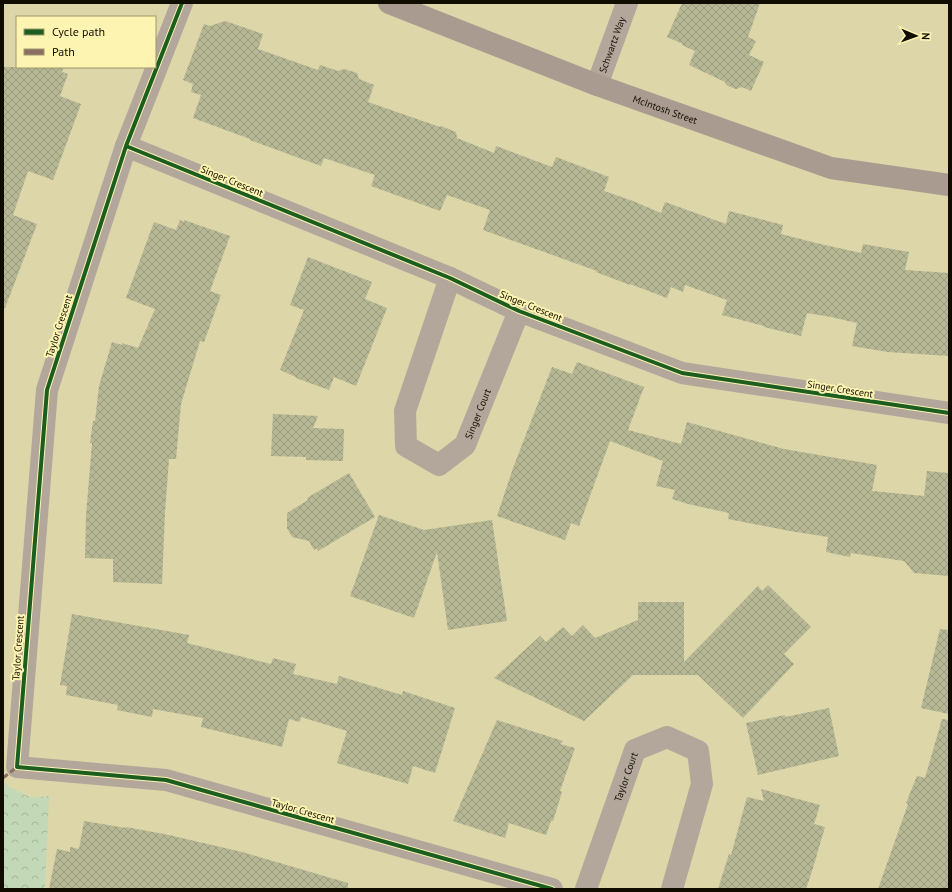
<svg xmlns="http://www.w3.org/2000/svg" width="952" height="892" font-family="'PT Sans',sans-serif">
	<style>
		.park { fill: url(#park-crowns) }
		.building { fill: url(#building-cross-hatch) }
		.lines { fill: none; stroke-linecap: round; stroke-linejoin: round }
		.street { stroke: #b3a79c; stroke-width: 22 }
		.secondary { stroke: #a99b8f; stroke-width: 22 }
		.quiet { stroke: #8d6e63; stroke-width: 3; stroke-dasharray: 6 3; stroke-linecap: butt }
		.cycleway-casing { stroke: #fdf4b1; stroke-width: 6 }
		.cycleway { stroke: #1b5e20; stroke-width: 4 }
		.labels { text-anchor: middle; dominant-baseline: central; stroke-width: 4; stroke-linejoin: round; paint-order: stroke }
		.street-label { font-size: 10px; fill: #100c00; stroke: #fdf4b1 }
	</style>
	<defs>
		<pattern id="park-crowns" width="20" height="18" patternUnits="userSpaceOnUse"><rect width="20" height="18" fill="#c3d8b7"/><path d="M2 6a3 3 0 1 1 6 0M12 15a3 3 0 1 1 6 0" fill="none" stroke="#a6b89c"/></pattern>
		<pattern id="building-cross-hatch" width="8" height="8" patternUnits="userSpaceOnUse"><rect width="8" height="8" fill="#b6b794"/><path d="M0 0l8 8M0 8l8-8" fill="none" stroke="#9b9c7e"/></pattern>
	</defs>
	<rect width="100%" height="100%" fill="#dcd6a8"/>
	<!-- park -->
	<path class="park" d="M 3,781 L 9,787 L 32,798 L 49,796 L 45,889 L 3,889 Z"/>
	<!-- building -->
	<path class="building" d="M 682,3 L 760,3 L 748,37 L 756,41 L 749,55 L 764,62 L 751,91 L 742,87 L 736,89 L 726,85 L 725,82 L 689,65 L 695,51 L 682,45 L 683,44 L 667,37 Z
		M 225,21 L 263,34 L 258,49 L 318,70 L 320,65 L 338,71 L 344,69 L 357,73 L 359,79 L 374,85 L 368,102 L 440,127 L 441,126 L 456,132 L 457,138 L 494,153 L 496,146 L 552,167 L 556,157 L 609,177 L 604,191 L 633,201 L 661,213 L 665,202 L 726,224 L 729,211 L 783,225 L 781,234 L 816,243 L 861,253 L 863,244 L 909,252 L 905,270 L 949,273 L 949,356 L 888,352 L 852,346 L 857,323 L 831,317 L 807,313 L 801,336 L 764,327 L 764,326 L 722,315 L 727,300 L 685,285 L 683,292 L 671,287 L 667,298 L 630,284 L 630,285 L 596,272 L 597,271 L 483,230 L 490,210 L 447,195 L 440,211 L 371,186 L 375,175 L 324,158 L 321,166 L 250,140 L 250,139 L 193,118 L 201,95 L 191,92 L 193,84 L 183,80 L 204,24 L 210,26 Z
		M 3,67 L 64,67 L 62,72 L 68,74 L 60,96 L 81,104 L 53,180 L 28,171 L 13,215 L 37,224 L 5,308 L 3,308 Z
		M 180,220 L 184,222 L 184,220 L 230,236 L 210,291 L 221,295 L 204,342 L 200,341 L 181,404 L 176,459 L 169,459 L 165,512 L 162,584 L 113,582 L 113,559 L 85,558 L 86,516 L 92,443 L 90,443 L 93,421 L 95,421 L 99,386 L 112,342 L 122,345 L 122,343 L 138,348 L 155,309 L 126,298 L 154,222 L 176,230 Z
		M 308,257 L 372,282 L 365,299 L 387,308 L 356,386 L 334,377 L 329,390 L 296,378 L 296,377 L 280,370 L 304,310 L 290,305 Z
		M 577,362 L 644,387 L 628,430 L 681,444 L 687,422 L 784,449 L 877,465 L 872,491 L 924,496 L 927,471 L 949,473 L 949,576 L 914,573 L 904,561 L 851,553 L 850,557 L 826,552 L 828,537 L 790,531 L 728,519 L 729,513 L 688,504 L 672,499 L 675,490 L 656,486 L 663,461 L 610,441 L 579,526 L 571,523 L 565,540 L 497,516 L 513,468 L 552,367 L 572,374 Z
		M 273,414 L 318,416 L 313,428 L 344,429 L 343,461 L 306,460 L 306,457 L 271,456 Z
		M 349,473 L 375,517 L 318,551 L 317,548 L 314,550 L 309,541 L 292,537 L 287,528 L 287,513 L 308,500 L 307,498 Z
		M 379,515 L 424,530 L 492,520 L 507,621 L 448,630 L 437,552 L 414,618 L 350,596 Z
		M 768,585 L 811,627 L 784,654 L 794,664 L 743,718 L 698,675 L 633,675 L 584,721 L 494,678 L 540,636 L 546,642 L 563,627 L 572,636 L 583,625 L 595,638 L 638,620 L 638,602 L 684,602 L 684,662 L 758,586 L 762,591 Z
		M 72,614 L 189,635 L 187,643 L 271,664 L 273,658 L 296,664 L 293,674 L 337,684 L 339,676 L 402,695 L 403,691 L 455,708 L 435,773 L 413,766 L 408,784 L 337,763 L 347,731 L 301,717 L 300,722 L 289,719 L 282,747 L 201,727 L 203,718 L 153,709 L 152,717 L 117,710 L 118,705 L 66,695 L 67,686 L 60,685 Z
		M 940,629 L 949,630 L 949,714 L 921,708 Z
		M 829,708 L 839,756 L 758,775 L 746,723 L 785,715 L 785,717 Z
		M 942,719 L 949,720 L 949,889 L 878,889 L 908,804 L 906,803 L 917,776 L 925,778 Z
		M 497,720 L 563,741 L 560,744 L 575,748 L 560,791 L 562,792 L 553,821 L 551,821 L 546,835 L 509,823 L 505,838 L 453,821 Z
		M 761,789 L 820,805 L 814,824 L 825,827 L 813,868 L 806,889 L 718,889 L 729,854 L 731,855 L 747,797 L 764,801 Z
		M 84,821 L 126,828 L 126,827 L 169,835 L 242,852 L 290,866 L 348,883 L 348,889 L 49,889 L 57,849 L 70,852 L 70,847 L 79,849 Z"/>
	<g class="lines">
		<!-- street -->
		<g class="street">
			<path d="M 182,3 L 126,146 L 47,390 L 17,767 L 166,780 L 552,889"/>
			<path id="s1" d="M 597,85 L 627,3"/>
			<path d="M 126,146 L 450,278 L 519,311 L 682,373 L 949,413"/>
			<path id="s2" d="M 450,278 L 405,411 L 406,446 L 439,465 L 465,445 L 519,311"/>
			<path id="s3" d="M 586,889 L 635,750 L 667,737 L 698,751 L 702,784 L 672,889"/>
		</g>
		<!-- secondary -->
		<path class="secondary" id="s4" d="M 389,3 L 597,85 L 831,168 L 949,185"/>
		<!-- quiet -->
		<path class="quiet" d="M 3,778 L 17,767"/>
		<defs>
			<path id="cycleway" d="M 182,3 L 126,146 L 47,390 L 17,767 L 166,780 L 552,889
				M 126,146 L 450,278 L 519,311 L 682,373 L 949,413"/>
		</defs>
		<!-- cycleway casing -->
		<use href="#cycleway" class="cycleway-casing"/>
		<!-- cycleway -->
		<use href="#cycleway" class="cycleway"/>
	</g>
	<g class="labels">
		<!-- street labels -->
		<g class="street-label">
			<text stroke="none"><textPath href="#s1" startOffset="43">Schwartz Way</textPath></text>
			<text stroke="none"><textPath href="#s4" startOffset="296">McIntosh Street</textPath></text>
			<text transform="translate(232 181) rotate(22)">Singer Crescent</text>
			<text transform="translate(531 306) rotate(22)">Singer Crescent</text>
			<text transform="translate(59 326) rotate(-72)">Taylor Crescent</text>
			<text transform="translate(840 389) rotate(9)">Singer Crescent</text>
			<text stroke="none"><textPath href="#s2" startOffset="280">Singer Court</textPath></text>
			<text transform="translate(18 648) rotate(-86)">Taylor Crescent</text>
			<text stroke="none"><textPath href="#s3" startOffset="119">Taylor Court</textPath></text>
			<text transform="translate(303 811) rotate(16)">Taylor Crescent</text>
		</g>
	</g>
	<!-- border -->
	<rect width="952" height="892" fill="none" stroke="#100c00" stroke-width="8"/>
	<!-- legend -->
	<rect x="16" y="16" width="140" height="52" fill="#fdf4b1" stroke="#9e976a"/>
	<rect x="24" y="29" width="20" height="6" fill="#1b5e20" stroke="#9e976a"/>
	<text x="52" y="36" font-size="12" fill="#100c00">Cycle path</text>
	<rect x="24" y="49" width="20" height="6" fill="#8d6e63" stroke="#9e976a"/>
	<text x="52" y="56" font-size="12" fill="#100c00">Path</text>
	<!-- north arrow -->
	<g transform="translate(916 36) rotate(92)" stroke="#fdf4b1" stroke-width="3" paint-order="stroke">
	<path d="M0-3L7 15L0 10L-7 15Z" fill="#100c00"/>
	<text y="-6" font-size="11" font-weight="bold" text-anchor="middle" fill="#100c00">N</text>
	</g>
</svg>
